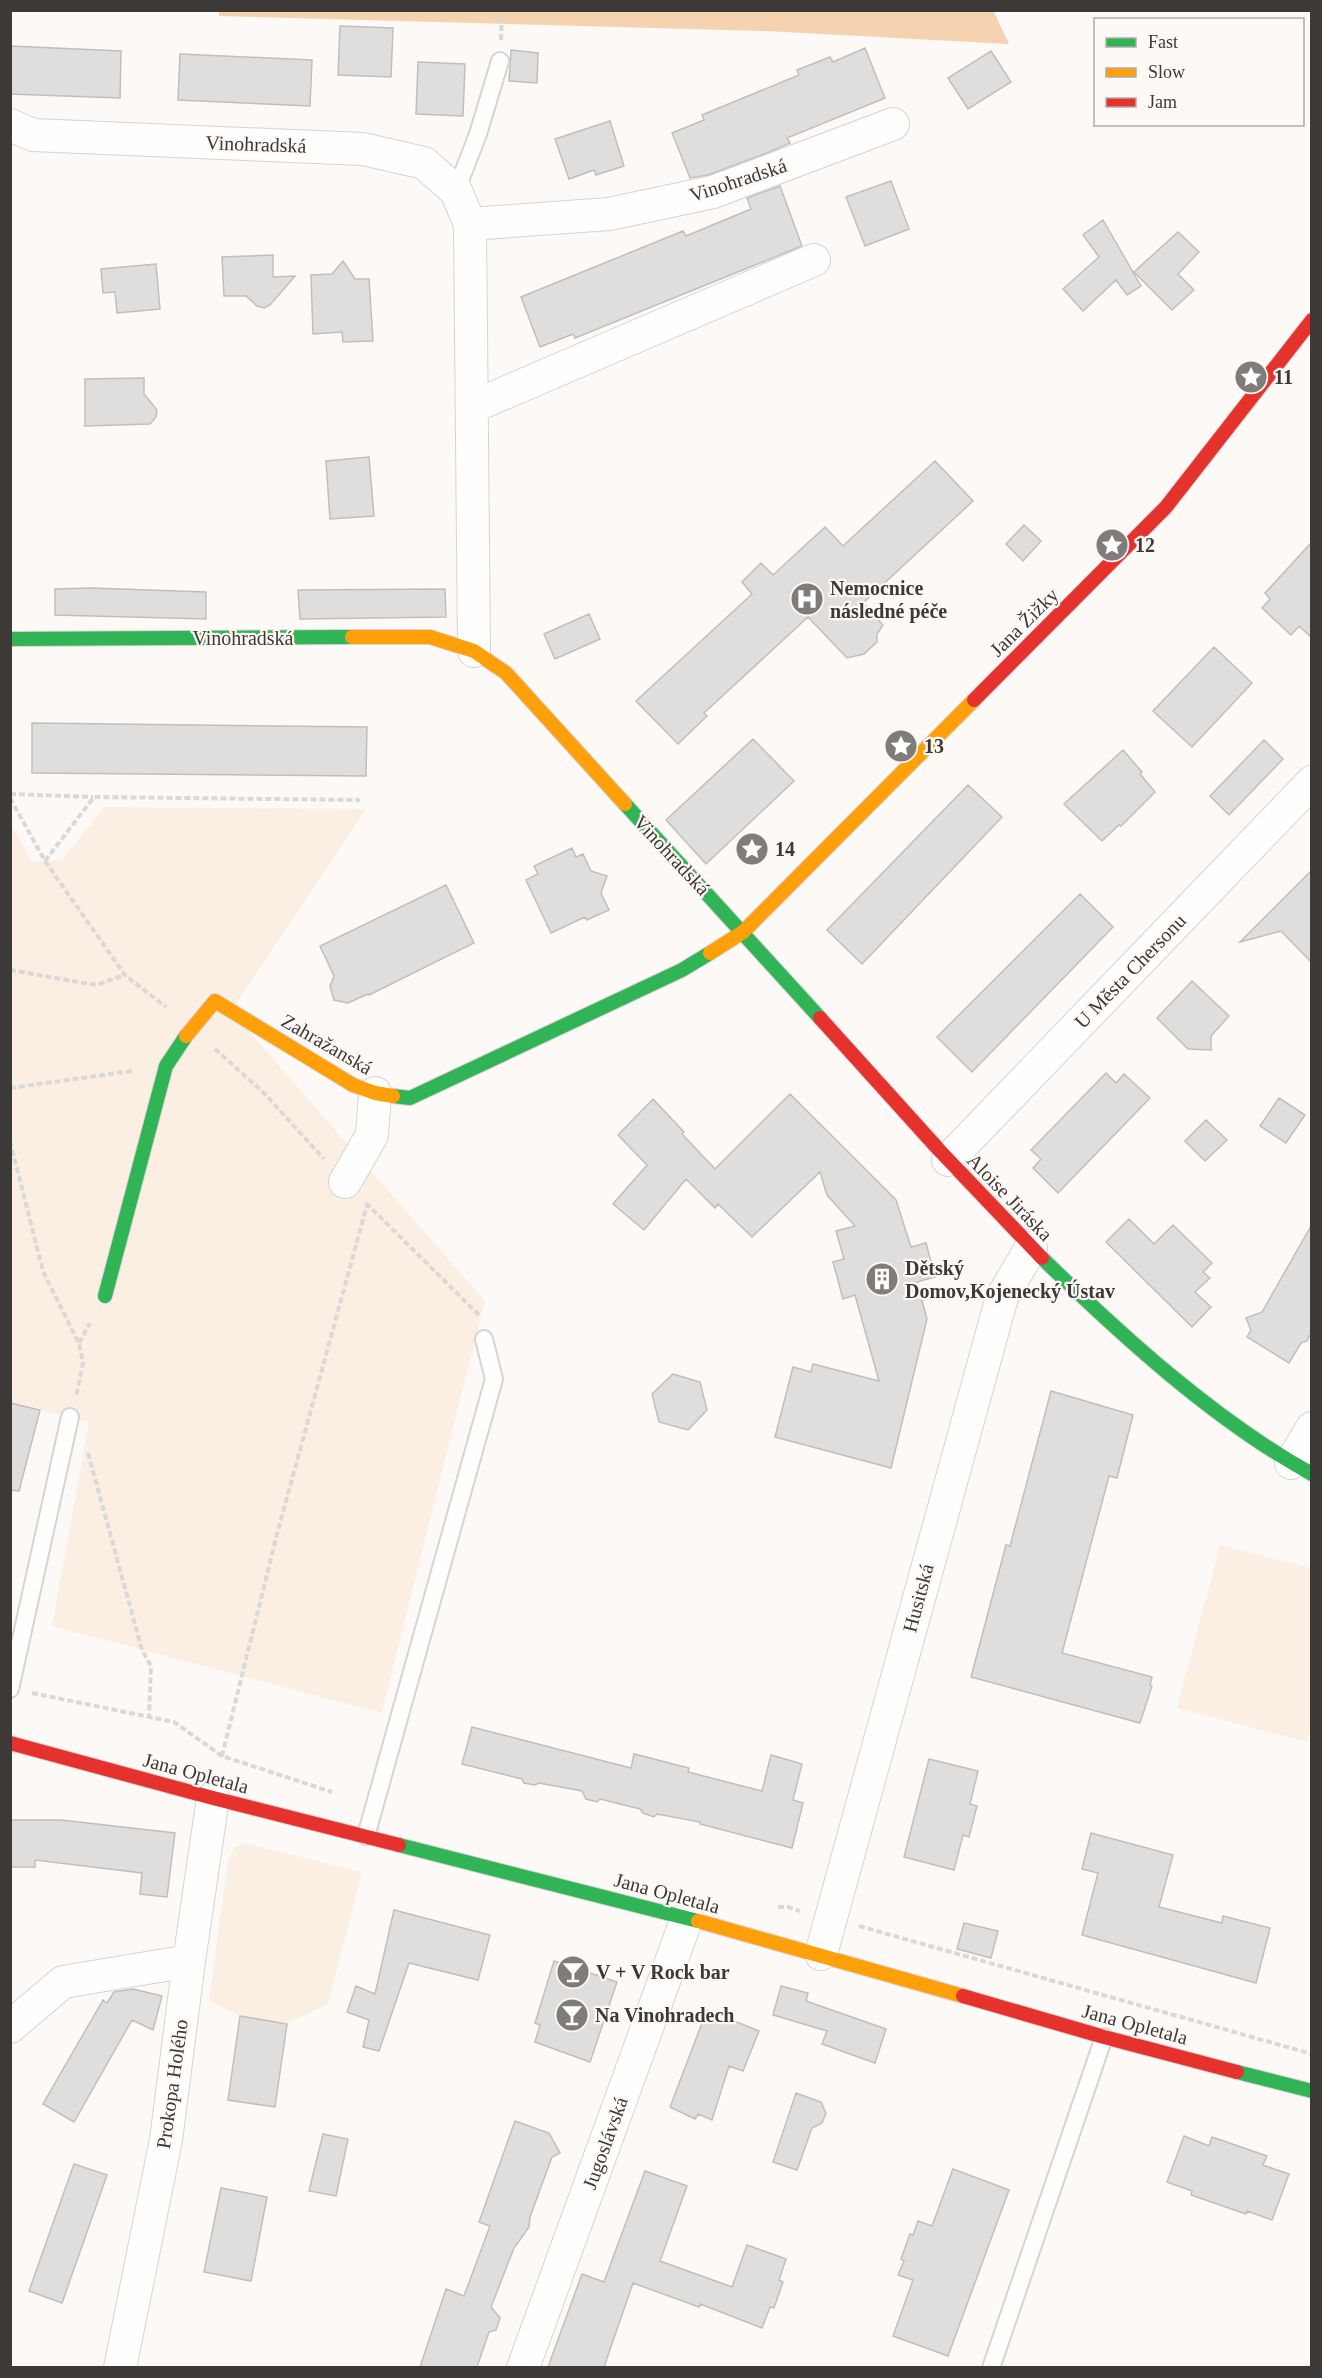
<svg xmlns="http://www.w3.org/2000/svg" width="1322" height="2378" font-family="'Times New Roman',serif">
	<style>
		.green { fill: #fbefe4 }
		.forest { fill: #f5d2b0 }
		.building { fill: #e0dedc; stroke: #c1bebc; stroke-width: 1.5 }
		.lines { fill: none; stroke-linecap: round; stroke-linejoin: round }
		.lane-casing { stroke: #d7d4d2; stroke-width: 20 }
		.street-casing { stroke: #d7d4d2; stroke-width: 34 }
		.fast-casing { stroke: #d7d4d2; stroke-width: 16 }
		.slow-casing { stroke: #d7d4d2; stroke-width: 16 }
		.jam-casing { stroke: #d7d4d2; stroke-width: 16 }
		.path { stroke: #d9d9d8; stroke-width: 4; stroke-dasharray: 6 3; stroke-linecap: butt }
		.lane { stroke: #fffefe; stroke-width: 16 }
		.street { stroke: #fffefe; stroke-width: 32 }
		.fast { stroke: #30b455; stroke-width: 14 }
		.slow { stroke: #ff9f0a; stroke-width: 14 }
		.jam { stroke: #e5322d; stroke-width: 14 }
		.labels { text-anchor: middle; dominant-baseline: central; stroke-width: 4.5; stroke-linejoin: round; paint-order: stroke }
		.street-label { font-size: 20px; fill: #3c3936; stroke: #fef9f5 }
		.poi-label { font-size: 20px; font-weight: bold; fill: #3c3936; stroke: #fef9f5; text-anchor: start }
	</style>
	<rect width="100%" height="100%" fill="#fcf9f7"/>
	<!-- green -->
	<path class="green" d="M 105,807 L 366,809 L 231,1011 L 485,1301 L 382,1713 L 52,1626 L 89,1422 L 11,1402 L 10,823 L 32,861 L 62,860 Z
		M 1220,1545 L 1311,1568 L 1312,1723 L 1307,1742 L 1177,1708 Z
		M 245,1843 L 362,1872 L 328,2004 L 286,2024 L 240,2016 L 209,2000 L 228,1861 L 234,1848 Z"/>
	<!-- forest -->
	<path class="forest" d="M 219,11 L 993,10 L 1009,44 L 766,31 L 219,16 Z"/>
	<!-- building -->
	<path class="building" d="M 340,26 L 393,28 L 391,77 L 338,75 Z
		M 10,46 L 121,51 L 120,98 L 10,94 Z
		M 865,48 L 885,98 L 787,138 L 790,143 L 767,153 L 708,175 L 690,178 L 672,133 L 704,120 L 702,115 L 799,75 L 797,70 L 830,57 L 833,62 Z
		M 511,50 L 538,53 L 537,83 L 509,81 Z
		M 991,51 L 1011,82 L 968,109 L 948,78 Z
		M 180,54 L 312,60 L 310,106 L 178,100 Z
		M 418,62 L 465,64 L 463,116 L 416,114 Z
		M 610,121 L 624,166 L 596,175 L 594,170 L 569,179 L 555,139 Z
		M 891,181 L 909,229 L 865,246 L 846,197 Z
		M 780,186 L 802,246 L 575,338 L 573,334 L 540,347 L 521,297 L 683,231 L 686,236 L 751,209 L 747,198 Z
		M 1103,220 L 1141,286 L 1127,295 L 1116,280 L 1083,311 L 1063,289 L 1099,257 L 1083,235 Z
		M 1178,232 L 1199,252 L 1178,274 L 1194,290 L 1172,310 L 1134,272 Z
		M 273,255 L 273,277 L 295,276 L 270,305 L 264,308 L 257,306 L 246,296 L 224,296 L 222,257 Z
		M 343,261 L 355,279 L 369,279 L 373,341 L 343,342 L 342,332 L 313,334 L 311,275 L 332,274 Z
		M 156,264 L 160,309 L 117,313 L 115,292 L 103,293 L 101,269 Z
		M 144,378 L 144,394 L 157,410 L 156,417 L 150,424 L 85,426 L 85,379 Z
		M 369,457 L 374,516 L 330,519 L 326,461 Z
		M 935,461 L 973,501 L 863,603 L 883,625 L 877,634 L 877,642 L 864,654 L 847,658 L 808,617 L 704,713 L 707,716 L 678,744 L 636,701 L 752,594 L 742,582 L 761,563 L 773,575 L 825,527 L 843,546 Z
		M 1024,525 L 1041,541 L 1023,561 L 1006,544 Z
		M 1311,543 L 1311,637 L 1299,626 L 1291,635 L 1262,608 L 1270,599 L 1265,593 Z
		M 91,588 L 206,592 L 206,619 L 55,615 L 55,589 Z
		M 445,589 L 446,617 L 300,619 L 298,590 Z
		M 589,614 L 600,639 L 555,659 L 544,634 Z
		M 1214,647 L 1252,683 L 1192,747 L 1153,711 Z
		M 32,723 L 367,727 L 366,776 L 32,773 Z
		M 753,739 L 794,781 L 706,864 L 666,820 Z
		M 1264,740 L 1283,759 L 1229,815 L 1210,796 Z
		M 1123,750 L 1142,772 L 1140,774 L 1155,792 L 1121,826 L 1119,825 L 1102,841 L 1064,804 Z
		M 968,785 L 1002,817 L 862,964 L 827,930 Z
		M 572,848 L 576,857 L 583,854 L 591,871 L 607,876 L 601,893 L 609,910 L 587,920 L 585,917 L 551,933 L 526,880 L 538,874 L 534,866 Z
		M 1311,871 L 1311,962 L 1281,931 L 1240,942 Z
		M 446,885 L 474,943 L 369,995 L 368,994 L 348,1003 L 334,1000 L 330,986 L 334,976 L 320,946 Z
		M 1080,894 L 1113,927 L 972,1072 L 937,1037 Z
		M 1192,981 L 1229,1016 L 1211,1036 L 1211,1050 L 1188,1049 L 1157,1018 Z
		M 1106,1073 L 1116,1083 L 1124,1074 L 1150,1098 L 1058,1193 L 1033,1168 L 1041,1159 L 1031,1150 Z
		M 790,1094 L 896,1200 L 911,1247 L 926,1243 L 935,1277 L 917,1282 L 927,1319 L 891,1468 L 775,1437 L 793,1367 L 811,1372 L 813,1364 L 879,1381 L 855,1295 L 843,1299 L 833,1262 L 844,1259 L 836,1231 L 855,1226 L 827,1195 L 820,1172 L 752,1237 L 718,1204 L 715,1208 L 686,1179 L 644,1230 L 613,1204 L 647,1165 L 618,1135 L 653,1099 L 684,1132 L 682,1134 L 715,1169 Z
		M 1279,1098 L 1305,1115 L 1286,1143 L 1260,1126 Z
		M 1206,1120 L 1227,1140 L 1205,1161 L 1185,1141 Z
		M 1129,1219 L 1154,1244 L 1173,1225 L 1212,1263 L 1203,1272 L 1210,1278 L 1195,1292 L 1211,1307 L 1192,1327 L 1106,1242 Z
		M 1311,1226 L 1311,1333 L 1307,1341 L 1301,1343 L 1289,1363 L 1247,1337 L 1251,1330 L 1246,1318 L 1262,1312 Z
		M 673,1374 L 700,1382 L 707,1410 L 688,1430 L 659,1422 L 652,1394 Z
		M 1051,1391 L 1133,1415 L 1117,1478 L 1109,1476 L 1062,1653 L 1152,1677 L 1150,1685 L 1152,1686 L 1140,1723 L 971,1677 L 1006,1545 L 1010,1546 Z
		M 10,1403 L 40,1410 L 19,1491 L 10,1490 Z
		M 472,1727 L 631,1768 L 634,1754 L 689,1768 L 688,1772 L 762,1791 L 771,1755 L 802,1764 L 793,1800 L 803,1803 L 792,1848 L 700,1824 L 700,1822 L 657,1814 L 654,1817 L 643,1813 L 640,1809 L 600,1799 L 597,1802 L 586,1799 L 582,1791 L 539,1783 L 535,1785 L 524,1783 L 522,1779 L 462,1764 Z
		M 929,1759 L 978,1771 L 970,1804 L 977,1806 L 969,1837 L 963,1835 L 954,1870 L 904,1857 Z
		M 10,1820 L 61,1820 L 175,1833 L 167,1897 L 140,1894 L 142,1873 L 35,1860 L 35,1867 L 10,1867 Z
		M 1091,1833 L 1173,1855 L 1159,1907 L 1222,1923 L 1223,1916 L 1270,1928 L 1256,1983 L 1082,1935 L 1098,1873 L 1082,1869 Z
		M 394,1910 L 490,1935 L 478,1980 L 409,1963 L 379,2051 L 363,2047 L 369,2020 L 347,2012 L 356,1986 L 375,1994 Z
		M 964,1923 L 998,1931 L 991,1958 L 957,1949 Z
		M 554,1961 L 617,1982 L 590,2062 L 535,2042 L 540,2025 L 535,2023 Z
		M 781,1986 L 808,1993 L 806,2001 L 886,2029 L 875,2063 L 822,2044 L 827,2031 L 773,2015 Z
		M 133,1989 L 162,1996 L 153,2030 L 132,2020 L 74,2122 L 43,2104 L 103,2000 L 107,2003 L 114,1992 Z
		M 707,2010 L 759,2031 L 743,2071 L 729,2066 L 712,2120 L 698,2114 L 695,2119 L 670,2107 Z
		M 240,2016 L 287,2024 L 275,2107 L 228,2100 Z
		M 796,2093 L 821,2102 L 826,2113 L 822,2123 L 812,2128 L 797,2170 L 773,2162 Z
		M 515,2121 L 549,2133 L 560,2153 L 552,2157 L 530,2217 L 529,2227 L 514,2248 L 491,2307 L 500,2318 L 496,2330 L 489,2332 L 477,2367 L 420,2367 L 446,2289 L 464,2296 L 490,2226 L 479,2222 Z
		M 323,2134 L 348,2139 L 336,2196 L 309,2191 Z
		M 1184,2136 L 1209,2146 L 1212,2137 L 1267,2156 L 1263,2165 L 1289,2174 L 1272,2220 L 1247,2211 L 1246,2214 L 1191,2195 L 1192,2191 L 1167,2182 Z
		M 74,2164 L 107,2175 L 62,2303 L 29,2291 Z
		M 953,2169 L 1009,2190 L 948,2356 L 893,2336 L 913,2280 L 898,2275 L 904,2261 L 901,2259 L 910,2234 L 913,2235 L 918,2221 L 932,2226 Z
		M 645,2171 L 687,2186 L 660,2261 L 732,2287 L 747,2245 L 786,2259 L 779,2280 L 783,2282 L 774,2308 L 770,2307 L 762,2328 L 700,2304 L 699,2307 L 633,2283 L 604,2367 L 548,2367 L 582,2274 L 604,2282 Z
		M 221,2188 L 267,2197 L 251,2281 L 204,2272 Z"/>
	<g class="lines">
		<defs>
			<path id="lane" d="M 456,191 L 478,134 L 500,61
				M 10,1689 L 70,1417
				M 366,1836 L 494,1379 L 484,1339
				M 991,2368 L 1104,2037"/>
			<path id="street" d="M 10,125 L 33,135 L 363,149 L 424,163 L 456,191 L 470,224 L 474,651
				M 470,224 L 609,214 L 713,192 L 893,124
				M 472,407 L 814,260
				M 948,1160 L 1312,782
				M 345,1182 L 372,1135 L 375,1093
				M 1291,1463 L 1312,1428
				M 821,1954 L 1002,1297 L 1031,1248
				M 10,2027 L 63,1982 L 189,1961
				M 120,2368 L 166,2140 L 189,1961 L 213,1798
				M 523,2368 L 687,1918"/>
			<path id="fast" d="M 10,639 L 352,637
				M 625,804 L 820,1018
				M 393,1096 L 410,1098 L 682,970 L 710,953
				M 1042,1258 C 1121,1335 1215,1421 1312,1474
				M 105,1296 L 166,1066 L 186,1036
				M 399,1845 L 698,1921
				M 1237,2072 L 1312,2091"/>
			<path id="slow" d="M 352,637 L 430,637 L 474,651 L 506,673 L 625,804
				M 710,953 L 743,932 L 974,700
				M 186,1036 L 215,1001 L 353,1085 L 375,1093 L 393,1096
				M 698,1921 L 963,1996"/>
			<path id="jam" d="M 974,700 L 1166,507 L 1312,320
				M 820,1018 L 940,1151 L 1042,1258
				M 10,1743 L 213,1798 L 399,1845
				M 963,1996 L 1104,2037 L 1237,2072"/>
		</defs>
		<!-- lane casing -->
		<use href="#lane" class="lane-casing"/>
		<!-- street casing -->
		<use href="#street" class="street-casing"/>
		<!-- fast casing -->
		<use href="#fast" class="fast-casing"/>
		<!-- slow casing -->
		<use href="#slow" class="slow-casing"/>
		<!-- jam casing -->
		<use href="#jam" class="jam-casing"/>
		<!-- path -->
		<path class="path" d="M 501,40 L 502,10
			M 10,794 L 93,797
			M 10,798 L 45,861 L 125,975 L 166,1007
			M 45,861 L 94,797 L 360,800
			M 10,970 L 96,985 L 125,975
			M 215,1049 L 262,1091 L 324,1159
			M 10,1088 L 132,1071
			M 10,1141 L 43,1271 L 79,1344 L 83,1363 L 76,1397
			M 366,1203 L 480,1316
			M 79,1343 L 90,1323
			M 88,1453 L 142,1650 L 151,1666 L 149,1716
			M 32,1693 L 174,1722 L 222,1756 L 332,1792
			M 222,1756 L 277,1534 L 367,1205
			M 778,1907 L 788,1907 L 800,1911
			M 859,1926 L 1312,2054"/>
		<!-- lane -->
		<use href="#lane" class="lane"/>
		<!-- street -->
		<use href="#street" class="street"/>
		<!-- fast -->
		<use href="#fast" class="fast"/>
		<!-- slow -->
		<use href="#slow" class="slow"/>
		<!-- jam -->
		<use href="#jam" class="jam"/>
	</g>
	<!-- icons -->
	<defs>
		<symbol id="sight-disc" viewBox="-11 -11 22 22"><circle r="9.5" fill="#7f7c7a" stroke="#fef9f5"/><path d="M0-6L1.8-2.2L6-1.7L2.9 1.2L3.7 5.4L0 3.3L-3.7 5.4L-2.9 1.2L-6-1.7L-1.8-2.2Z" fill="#fff"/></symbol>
		<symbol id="hospital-disc" viewBox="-11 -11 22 22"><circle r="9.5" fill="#7f7c7a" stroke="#fef9f5"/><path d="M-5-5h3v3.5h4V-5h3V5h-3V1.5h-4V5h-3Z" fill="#fff"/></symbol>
		<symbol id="building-disc" viewBox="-11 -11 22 22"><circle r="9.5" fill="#7f7c7a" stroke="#fef9f5"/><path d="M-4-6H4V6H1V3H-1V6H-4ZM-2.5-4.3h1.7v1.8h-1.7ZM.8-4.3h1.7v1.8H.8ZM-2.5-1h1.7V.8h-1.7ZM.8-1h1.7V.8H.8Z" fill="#fff"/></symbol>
		<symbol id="bar-disc" viewBox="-11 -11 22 22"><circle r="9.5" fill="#7f7c7a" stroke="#fef9f5"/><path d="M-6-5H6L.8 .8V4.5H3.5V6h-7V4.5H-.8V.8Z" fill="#fff"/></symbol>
	</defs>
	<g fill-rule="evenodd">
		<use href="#sight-disc" x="1232" y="358" width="38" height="38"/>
		<use href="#sight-disc" x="1093" y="526" width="38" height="38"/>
		<use href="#hospital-disc" x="788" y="580" width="38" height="38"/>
		<use href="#sight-disc" x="882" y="727" width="38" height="38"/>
		<use href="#sight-disc" x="733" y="830" width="38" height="38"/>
		<use href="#building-disc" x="863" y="1260" width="38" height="38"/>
		<use href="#bar-disc" x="554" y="1953" width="38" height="38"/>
		<use href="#bar-disc" x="553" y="1996" width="38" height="38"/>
	</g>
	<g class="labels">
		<!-- street labels -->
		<g class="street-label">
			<text transform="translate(256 144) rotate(2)">Vinohradská</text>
			<text transform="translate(738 180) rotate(-18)">Vinohradská</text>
			<text transform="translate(1024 622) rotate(-45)">Jana Žižky</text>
			<text x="243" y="638">Vinohradská</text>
			<text transform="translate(672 855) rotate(47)">Vinohradská</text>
			<text transform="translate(1130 971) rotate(-46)">U Města Chersonu</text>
			<text transform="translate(327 1044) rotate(30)">Zahražanská</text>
			<text transform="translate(1010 1197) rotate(46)">Aloise Jiráska</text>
			<text transform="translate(918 1598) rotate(-75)">Husitská</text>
			<text transform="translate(196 1773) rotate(15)">Jana Opletala</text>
			<text transform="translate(667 1893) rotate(15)">Jana Opletala</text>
			<text transform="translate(1135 2024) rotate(15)">Jana Opletala</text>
			<text transform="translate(172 2084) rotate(-82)">Prokopa Holého</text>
			<text transform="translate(605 2143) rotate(-70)">Jugoslávská</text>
		</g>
		<!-- poi labels -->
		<g class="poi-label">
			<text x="1274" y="377">11</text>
			<text x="1135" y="545">12</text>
			<text x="830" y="588">Nemocnice<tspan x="830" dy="23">následné péče</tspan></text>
			<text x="924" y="746">13</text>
			<text x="775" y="849">14</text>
			<text x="905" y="1268">Dětský<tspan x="905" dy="23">Domov,Kojenecký Ústav</tspan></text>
			<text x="596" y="1972">V + V Rock bar</text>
			<text x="595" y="2015">Na Vinohradech</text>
		</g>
	</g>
	<!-- border -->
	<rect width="1322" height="2378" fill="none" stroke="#3c3936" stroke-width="24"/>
	<!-- legend -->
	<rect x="1094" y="18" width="210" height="108" fill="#fef9f5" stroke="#b0aca9" stroke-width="1.5"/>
	<rect x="1106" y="38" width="30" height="9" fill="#30b455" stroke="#b0aca9" stroke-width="1.5"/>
	<text x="1148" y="48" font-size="18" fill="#3c3936">Fast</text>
	<rect x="1106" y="68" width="30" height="9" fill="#ff9f0a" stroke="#b0aca9" stroke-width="1.5"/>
	<text x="1148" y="78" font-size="18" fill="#3c3936">Slow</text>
	<rect x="1106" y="98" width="30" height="9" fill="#e5322d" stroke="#b0aca9" stroke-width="1.5"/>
	<text x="1148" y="108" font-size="18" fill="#3c3936">Jam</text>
</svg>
